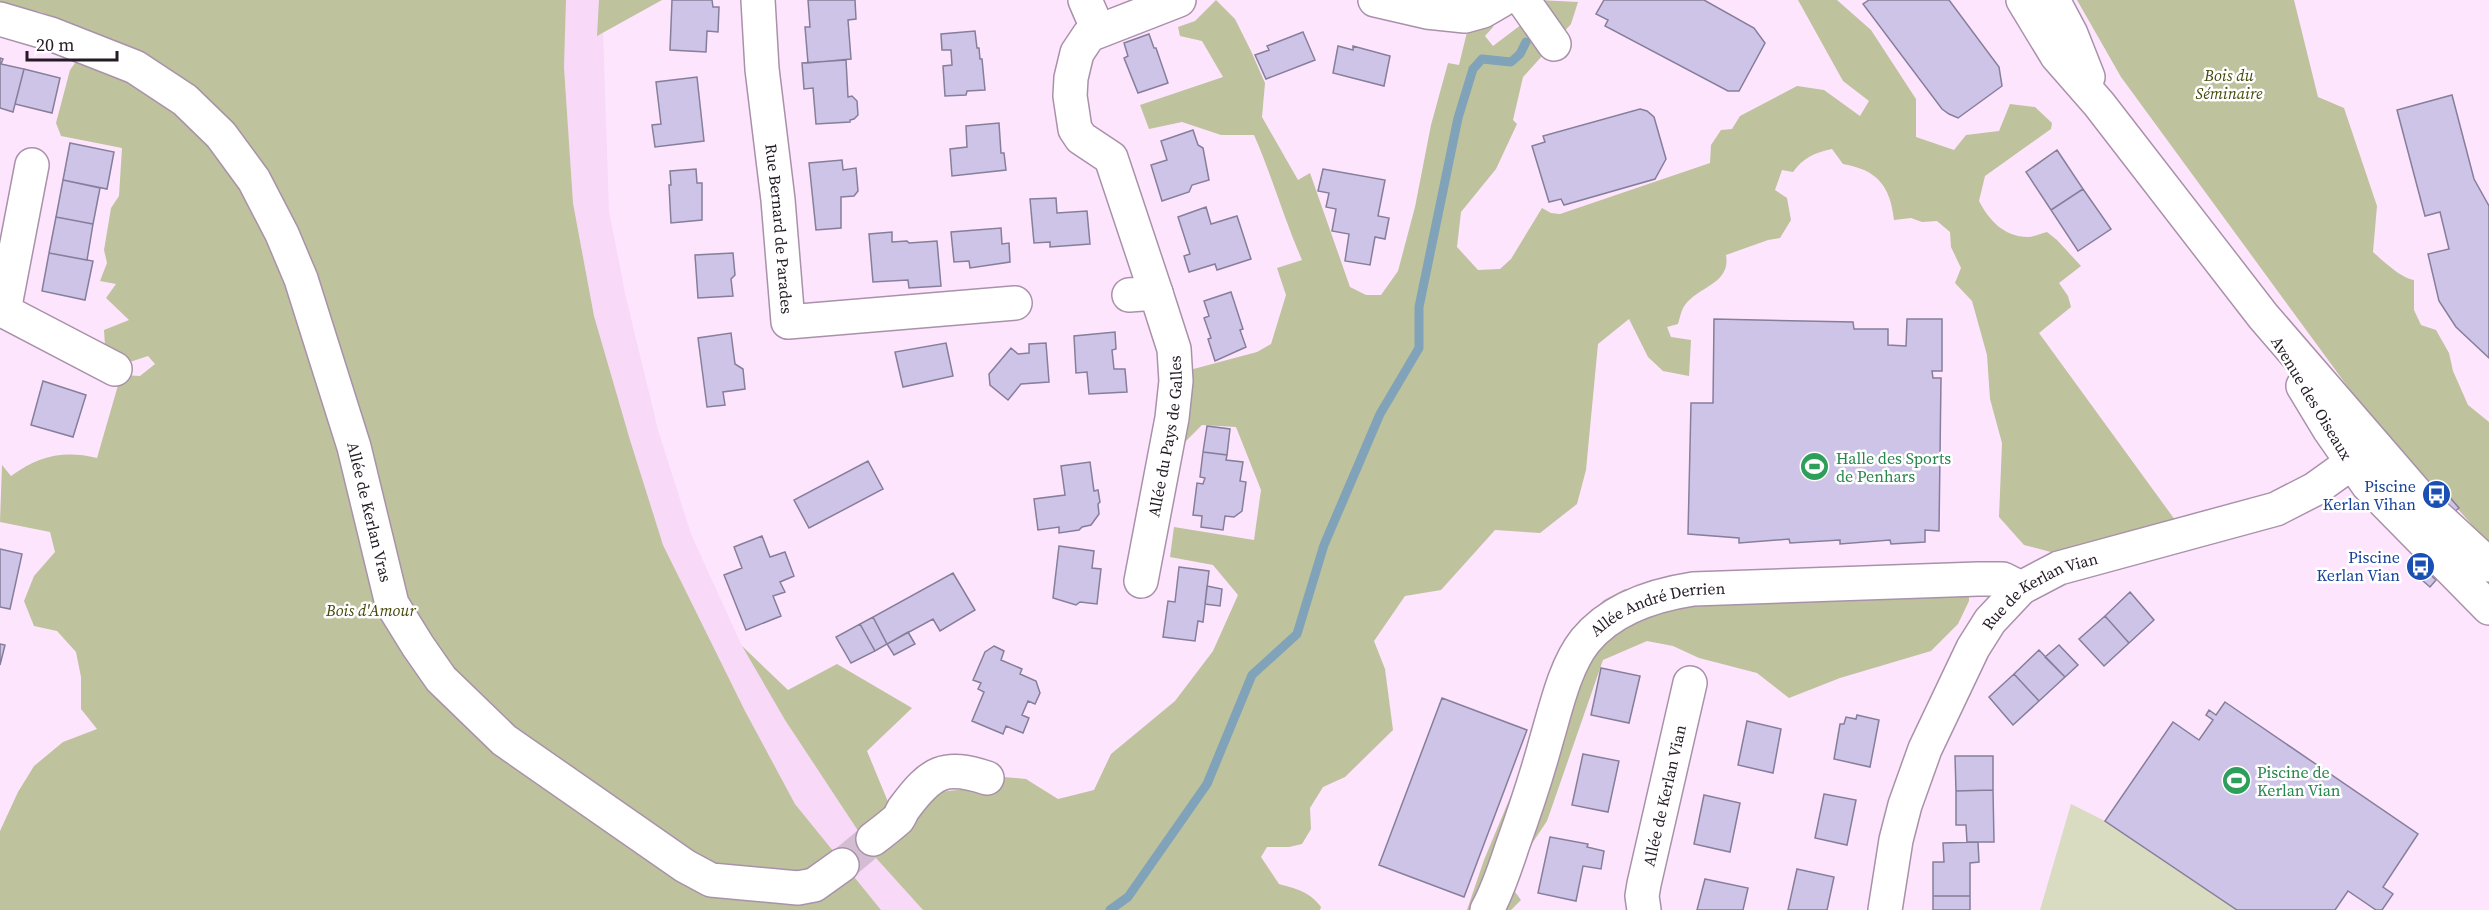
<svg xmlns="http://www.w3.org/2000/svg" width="2489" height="910" font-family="'Source Serif 4',serif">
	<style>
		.built { fill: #f8d9f8 }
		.green { fill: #d9dcc0 }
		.forest { fill: #bec29d }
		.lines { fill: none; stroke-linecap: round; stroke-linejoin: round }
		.stream { stroke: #81a3ba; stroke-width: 9 }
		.building { fill: #cec4e7; stroke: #867e9a; stroke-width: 1.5 }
		.minor-tunnel { stroke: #d2bdd2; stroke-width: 33; stroke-dasharray: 33 16; stroke-linecap: butt }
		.minor-casing { stroke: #a992a9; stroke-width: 36 }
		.secondary-casing { stroke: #a992a9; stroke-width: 36 }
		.minor { stroke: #fff; stroke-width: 33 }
		.secondary { stroke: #fff; stroke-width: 33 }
		.labels { text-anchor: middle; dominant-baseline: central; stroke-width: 5; stroke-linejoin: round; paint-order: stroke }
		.park-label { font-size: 16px; font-style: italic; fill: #46490a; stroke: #fff }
		.street-label { font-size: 16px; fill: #241b24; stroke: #fff }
		.leisure-label { font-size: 16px; fill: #27864d; stroke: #fff; text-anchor: start }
		.transit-label { font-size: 16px; fill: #164399; stroke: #fff; text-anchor: end }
	</style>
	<rect width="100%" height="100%" fill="#fee5fe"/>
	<!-- built -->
	<path class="built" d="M 566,0 L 602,0 L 609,211 L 625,293 L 658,430 L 691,534 L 742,646 L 785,720 L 876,858 L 923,910 L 881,910 L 795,804 L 745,711 L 663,545 L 630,440 L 594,316 L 573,203 L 564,67 Z"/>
	<!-- green -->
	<path class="green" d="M 2071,804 L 2105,821 L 2237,910 L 2040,910 Z"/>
	<!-- forest -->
	<path class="forest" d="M 0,0 L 566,0 L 564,67 L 573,203 L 594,316 L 630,440 L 663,545 L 745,711 L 795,804 L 881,910 L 0,910 L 0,831 L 18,792 L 34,766 L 63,742 L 97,729 L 81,709 L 81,677 L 76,652 L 57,631 L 34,626 L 24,601 L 34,576 L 55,552 L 50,532 L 0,522 L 2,465 L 11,476 C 39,456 63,450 97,458 L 121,375 L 140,376 L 155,364 L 148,356 L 130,362 L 105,346 L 104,330 L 129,320 L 106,298 L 116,284 L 100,281 L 107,263 L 104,250 L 111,208 L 119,196 L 122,148 L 61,136 L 56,123 L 70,70 L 95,35 L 41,12 L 0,6 Z
		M 599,0 L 662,0 L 597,36 Z
		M 1216,0 L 1235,19 L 1251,51 L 1265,83 L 1262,117 L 1298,180 L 1310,173 L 1350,287 L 1366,295 L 1381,295 L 1398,271 L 1415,207 L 1431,125 L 1448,63 L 1459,65 L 1467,32 L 1494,26 L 1485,36 L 1493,46 L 1526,21 L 1538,0 L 1578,2 L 1571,24 L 1523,77 L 1513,120 L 1517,124 L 1496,169 L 1461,212 L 1457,247 L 1478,270 L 1500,269 L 1511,259 L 1542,208 L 1551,213 L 1560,214 L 1710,163 L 1711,145 L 1721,130 L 1732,129 L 1740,116 L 1797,86 L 1824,90 L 1860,116 L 1869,101 L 1843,81 L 1798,0 L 1837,0 L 1871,30 L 1916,99 L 1916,137 L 1954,150 L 1966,135 L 1999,131 L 2010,104 L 2035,107 L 2052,123 L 2051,129 L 1985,176 L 1979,201 C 1989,220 2004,237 2028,237 C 2034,237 2041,233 2047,232 L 2057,240 L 2081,266 L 2059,283 L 2068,296 L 2071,307 L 2039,333 L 2178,524 L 2066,556 L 2024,545 L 1999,517 L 2002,443 L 1990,399 L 1987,355 L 1972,301 L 1955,283 L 1961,268 L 1951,247 L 1950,232 L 1937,221 L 1922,222 L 1911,218 L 1894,220 C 1890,185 1877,170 1843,164 L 1832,149 C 1814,153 1803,158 1793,172 L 1782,170 L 1775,190 L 1787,198 L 1791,220 L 1780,238 L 1768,240 L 1726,255 C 1731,284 1699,286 1685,305 C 1681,310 1680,318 1678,324 L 1667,327 L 1671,337 L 1691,340 L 1689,376 L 1663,371 L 1648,357 L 1629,319 L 1598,344 L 1586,470 L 1577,504 L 1540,533 L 1495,530 L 1441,590 L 1405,596 L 1374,641 L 1385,669 L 1393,730 L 1345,777 L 1323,787 L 1310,808 L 1311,829 L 1302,844 L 1289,847 L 1267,847 L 1261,857 L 1279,884 C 1297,889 1310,892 1321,907 L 1320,910 L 923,910 L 876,858 L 785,720 L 742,646 L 788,690 L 837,664 L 912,708 L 867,751 L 891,809 L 931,793 L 983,787 L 992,776 L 1026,779 L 1058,799 L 1094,790 L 1111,754 L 1175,701 L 1213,651 L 1238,595 L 1213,565 L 1170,557 L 1174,527 L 1254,540 L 1261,490 L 1236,427 L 1202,425 L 1178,449 L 1186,371 L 1257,352 L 1271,344 L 1286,295 L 1277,268 L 1302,260 C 1284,219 1272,176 1254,135 L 1221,135 L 1182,122 L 1149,129 L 1140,105 L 1223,77 L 1202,41 L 1180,36 L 1178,27 L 1195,21 Z
		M 2077,0 L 2294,0 L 2318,97 L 2344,108 L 2377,206 L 2373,252 C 2383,261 2401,278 2414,280 L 2414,310 L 2421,325 L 2436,330 L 2449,353 L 2453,371 L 2468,405 L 2489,422 L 2489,544 L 2441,490 L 2419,476 L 2364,409 L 2121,77 Z
		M 1969,584 L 1969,601 L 1958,624 L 1931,651 L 1840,678 L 1789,698 L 1757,673 L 1699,658 L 1673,646 L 1647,641 L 1603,660 L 1547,821 L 1507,881 L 1521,900 L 1511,910 L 1467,910 L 1484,860 L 1535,738 L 1551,682 L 1568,636 L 1604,600 L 1625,589 Z"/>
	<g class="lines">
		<!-- stream -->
		<path class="stream" d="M 1110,910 L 1128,897 L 1207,784 L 1252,675 L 1297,634 L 1324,545 L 1380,414 L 1419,348 L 1419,307 L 1458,118 L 1473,69 L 1482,59 L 1511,62 L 1520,54 L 1526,42"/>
	</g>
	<!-- building -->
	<path class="building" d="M 672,0 L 712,0 L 713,7 L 719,7 L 718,32 L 707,31 L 706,52 L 670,50 Z
		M 808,0 L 855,0 L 856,19 L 848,20 L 851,59 L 808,63 L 805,27 L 810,27 Z
		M 1604,0 L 1704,0 L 1754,28 L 1765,43 L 1739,91 L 1728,91 L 1605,26 L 1608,20 L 1596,14 Z
		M 1869,0 L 1949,0 L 1999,67 L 2002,86 L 1958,118 L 1949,114 L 1942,109 L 1863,4 Z
		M 975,31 L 977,48 L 979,48 L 980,59 L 982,59 L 985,90 L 967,91 L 966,95 L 945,96 L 943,66 L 952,65 L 951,50 L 942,50 L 941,34 Z
		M 1303,32 L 1315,60 L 1266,79 L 1255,55 L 1269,50 L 1267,46 Z
		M 1149,34 L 1154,48 L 1156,48 L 1168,83 L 1138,93 L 1124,58 L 1128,56 L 1124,43 Z
		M 1338,46 L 1353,50 L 1353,46 L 1390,56 L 1384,86 L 1333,73 Z
		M 0,58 L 3,59 L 1,64 L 24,69 L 13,112 L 0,108 Z
		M 846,60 L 848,97 L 852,96 L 857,101 L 858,115 L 854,119 L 850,120 L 850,122 L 816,124 L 813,88 L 804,89 L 802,63 Z
		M 24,69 L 60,78 L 52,113 L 15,104 Z
		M 697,77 L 704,141 L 655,147 L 652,125 L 661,124 L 656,82 Z
		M 2452,95 L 2474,179 L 2489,206 L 2489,358 L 2456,327 L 2439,301 L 2428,254 L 2449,249 L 2440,212 L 2425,216 L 2397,110 Z
		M 1640,109 L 1647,111 L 1654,117 L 1666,159 L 1655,179 L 1564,205 L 1561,199 L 1549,202 L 1532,146 L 1545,142 L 1543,136 Z
		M 999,123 L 1001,153 L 1004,153 L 1006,170 L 952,176 L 950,149 L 967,147 L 966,126 Z
		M 1193,130 L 1198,145 L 1203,148 L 1209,180 L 1192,185 L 1189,192 L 1162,201 L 1151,165 L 1167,160 L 1161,141 Z
		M 70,143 L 114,152 L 107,189 L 63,180 Z
		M 2057,150 L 2083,189 L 2051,210 L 2026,172 Z
		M 842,160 L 843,170 L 856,168 L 858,191 L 854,196 L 841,197 L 841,228 L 816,230 L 809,163 Z
		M 696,169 L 697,183 L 702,183 L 702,220 L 671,223 L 669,185 L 671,185 L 670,171 Z
		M 1323,169 L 1385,180 L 1378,216 L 1389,218 L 1385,239 L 1375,237 L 1370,265 L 1345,261 L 1349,234 L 1332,231 L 1336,209 L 1326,207 L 1329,193 L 1318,191 Z
		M 63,180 L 100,188 L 93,224 L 56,217 Z
		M 2083,189 L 2111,229 L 2078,251 L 2051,210 Z
		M 1056,198 L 1057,213 L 1087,211 L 1090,244 L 1050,247 L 1050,242 L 1034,243 L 1030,199 Z
		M 1206,207 L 1211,224 L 1237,216 L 1251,259 L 1217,270 L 1215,264 L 1189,272 L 1184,256 L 1190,254 L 1178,217 Z
		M 56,217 L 93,224 L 87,260 L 49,253 Z
		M 1001,228 L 1002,244 L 1009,243 L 1010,262 L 970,268 L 969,261 L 954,262 L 951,232 Z
		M 892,232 L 892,242 L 907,241 L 909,243 L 937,241 L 941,286 L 909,288 L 908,280 L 873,282 L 869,234 Z
		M 49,253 L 93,261 L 85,300 L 42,291 Z
		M 733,253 L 735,275 L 731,279 L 733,296 L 698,298 L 695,255 Z
		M 1231,292 L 1243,329 L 1240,330 L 1246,347 L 1215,361 L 1208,339 L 1211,338 L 1204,318 L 1209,316 L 1204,301 Z
		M 1714,319 L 1853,322 L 1854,329 L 1888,329 L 1888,345 L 1906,346 L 1907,319 L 1942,319 L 1942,371 L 1932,371 L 1933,378 L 1941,378 L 1939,531 L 1925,530 L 1925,542 L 1891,544 L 1890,540 L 1840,544 L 1840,540 L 1790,543 L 1789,539 L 1739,543 L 1739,538 L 1688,534 L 1691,403 L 1713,403 Z
		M 1115,332 L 1116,349 L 1112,350 L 1114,369 L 1125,369 L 1127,392 L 1089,394 L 1087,372 L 1076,373 L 1074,336 Z
		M 731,333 L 735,364 L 743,369 L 745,389 L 723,392 L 725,405 L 707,407 L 698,338 Z
		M 946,343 L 953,376 L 903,387 L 895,352 Z
		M 1046,343 L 1049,382 L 1021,384 L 1008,400 L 990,385 L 989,374 L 1011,348 L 1018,354 L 1029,353 L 1029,344 Z
		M 43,381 L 86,395 L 73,437 L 31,425 Z
		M 1207,426 L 1230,429 L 1227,455 L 1203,452 Z
		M 1203,452 L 1227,455 L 1226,460 L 1243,462 L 1240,481 L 1246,482 L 1242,511 L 1234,517 L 1225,516 L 1223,530 L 1201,527 L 1202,516 L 1193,515 L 1197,483 L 1203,484 L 1205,478 L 1200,477 Z
		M 868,461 L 883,489 L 809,528 L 794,500 Z
		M 1090,462 L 1094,491 L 1098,490 L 1100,502 L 1098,504 L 1099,514 L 1091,525 L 1082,527 L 1079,530 L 1059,533 L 1059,527 L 1038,530 L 1034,499 L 1065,495 L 1061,466 Z
		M 2446,493 L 2459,508 L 2452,514 L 2440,499 Z
		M 762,536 L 770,557 L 785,552 L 794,576 L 780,582 L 785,592 L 773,596 L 781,616 L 746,630 L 724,575 L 742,568 L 734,547 Z
		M 1059,546 L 1094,551 L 1092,568 L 1101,569 L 1097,604 L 1080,602 L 1076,605 L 1053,598 Z
		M 0,549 L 22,554 L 10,609 L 0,607 Z
		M 1179,567 L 1209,571 L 1203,622 L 1198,621 L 1195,641 L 1163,637 L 1168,601 L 1175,602 Z
		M 2422,567 L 2436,580 L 2430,587 L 2415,574 Z
		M 953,573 L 975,610 L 940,631 L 933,619 L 887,644 L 873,617 Z
		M 1207,586 L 1222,589 L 1220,606 L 1205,604 Z
		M 2130,592 L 2154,620 L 2129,643 L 2105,616 Z
		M 2105,616 L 2129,643 L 2104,666 L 2079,639 Z
		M 873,617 L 887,644 L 875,651 L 860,624 Z
		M 860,624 L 875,651 L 851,663 L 836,637 Z
		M 908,632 L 915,644 L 894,655 L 887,644 Z
		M 0,644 L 5,645 L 0,665 Z
		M 2059,645 L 2078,665 L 2065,677 L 2045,657 Z
		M 994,646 L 1004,651 L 1001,660 L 1022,669 L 1020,674 L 1036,681 L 1040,693 L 1035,704 L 1028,701 L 1022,715 L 1029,718 L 1023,733 L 1006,726 L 1003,734 L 972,721 L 984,692 L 978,689 L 981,683 L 973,680 L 985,652 Z
		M 2039,650 L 2065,677 L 2039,701 L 2014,674 Z
		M 1601,668 L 1640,676 L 1629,723 L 1591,715 Z
		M 2014,674 L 2039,701 L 2013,725 L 1989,697 Z
		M 1442,698 L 1527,730 L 1464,897 L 1379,865 Z
		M 2225,702 L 2418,834 L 2383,887 L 2393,894 L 2382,910 L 2376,910 L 2348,891 L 2335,910 L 2237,910 L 2105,821 L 2173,722 L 2199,740 L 2213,720 L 2206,715 L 2209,710 L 2216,715 Z
		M 1857,715 L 1879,720 L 1870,767 L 1834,759 L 1840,724 L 1844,724 L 1846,717 L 1856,719 Z
		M 1747,721 L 1781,729 L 1773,773 L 1738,765 Z
		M 1583,754 L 1619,761 L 1608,812 L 1572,805 Z
		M 1955,756 L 1993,756 L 1993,790 L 1956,791 Z
		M 1993,790 L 1994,842 L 1967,842 L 1966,825 L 1956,825 L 1956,791 Z
		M 1824,794 L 1856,800 L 1847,845 L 1815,838 Z
		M 1704,795 L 1740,803 L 1730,852 L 1694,844 Z
		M 1550,837 L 1588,844 L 1587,847 L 1604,851 L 1601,869 L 1583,866 L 1576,901 L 1538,893 Z
		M 1978,842 L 1979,862 L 1970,863 L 1970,896 L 1933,896 L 1933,862 L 1944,862 L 1943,843 Z
		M 1797,869 L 1834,877 L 1827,910 L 1788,910 Z
		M 1705,879 L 1748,888 L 1743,910 L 1697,910 Z
		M 1933,896 L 1970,896 L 1970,910 L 1933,910 Z"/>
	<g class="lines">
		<!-- minor-tunnel -->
		<path class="minor-tunnel" d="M 842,865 L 873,839"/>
		<defs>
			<g id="minor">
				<path id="s1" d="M 758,0 L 762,69 L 778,200 L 788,322 L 1015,303"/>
				<path d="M 1085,0 L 1098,30"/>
				<path d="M 1375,0 L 1427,12 L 1465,16 L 1483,11 L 1502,0"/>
				<path d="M 1523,0 L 1554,44"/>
				<path id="s2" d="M 0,19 L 51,34 L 135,67 L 185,100 L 221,135 L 254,180 L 282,234 L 301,279 L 354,447 L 392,604 L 418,646 L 441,679 L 504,740 L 685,866 L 711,880 L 798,888 L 814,885 L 842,865"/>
				<path d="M 1129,295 L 1156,293 L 1111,158 L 1081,138 L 1075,129 L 1070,96 L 1071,78 L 1077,53 L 1089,35 L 1179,0"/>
				<path d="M 0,309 L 115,369"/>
				<path d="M 4,311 L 32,165"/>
				<path id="s3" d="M 1141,581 L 1172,418 L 1176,381 L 1174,349 L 1156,293"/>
				<path d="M 873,839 C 881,833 890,826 898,819 C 901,815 902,810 905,807 C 931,772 944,764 987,778"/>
				<path id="s4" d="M 1487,910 C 1498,890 1505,868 1512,847 C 1525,811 1537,775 1547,738 C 1556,708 1565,666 1585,641 C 1611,609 1654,595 1693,589 L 1978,579 L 2003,579 L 2021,588"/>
				<path id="s5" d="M 1644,910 L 1642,896 L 1644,884 L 1690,683"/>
				<path id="s6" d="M 1885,910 L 1896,840 L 1905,805 L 1925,749 L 1973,648 L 1990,621 L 2021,588 L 2059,568 L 2276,509 L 2315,489 L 2375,446"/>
			</g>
			<path id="secondary" d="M 2023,0 L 2057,56 L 2099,104 L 2263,316 L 2435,515 L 2489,565
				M 2053,0 L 2071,34 L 2088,77
				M 2303,386 L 2329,429 L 2368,485 L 2489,608"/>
		</defs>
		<!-- minor casing -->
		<use href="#minor" class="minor-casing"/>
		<!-- secondary casing -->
		<use href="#secondary" class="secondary-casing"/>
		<!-- minor -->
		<use href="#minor" class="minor"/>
		<!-- secondary -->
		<use href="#secondary" class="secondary"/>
	</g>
	<!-- icons -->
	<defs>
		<symbol id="stadium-disc" viewBox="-11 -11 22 22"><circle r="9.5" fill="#2e9e5b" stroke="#fff"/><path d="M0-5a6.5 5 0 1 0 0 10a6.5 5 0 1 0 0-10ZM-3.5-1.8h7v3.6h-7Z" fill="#fff"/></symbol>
		<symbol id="bus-disc" viewBox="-11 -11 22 22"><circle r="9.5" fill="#1a4fb4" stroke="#fff"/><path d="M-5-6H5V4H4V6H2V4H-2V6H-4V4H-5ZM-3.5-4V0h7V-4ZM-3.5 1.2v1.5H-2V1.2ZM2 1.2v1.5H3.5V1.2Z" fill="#fff"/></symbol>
	</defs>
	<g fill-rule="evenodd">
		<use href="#stadium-disc" x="1798" y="450" width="33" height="33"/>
		<use href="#bus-disc" x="2420" y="478" width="33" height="33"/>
		<use href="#bus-disc" x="2404" y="550" width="33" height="33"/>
		<use href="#stadium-disc" x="2220" y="764" width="33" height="33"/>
	</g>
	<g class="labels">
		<!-- park labels -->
		<g class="park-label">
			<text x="2229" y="75">Bois du<tspan x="2229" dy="18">Séminaire</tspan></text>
			<text x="371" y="610">Bois d'Amour</text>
		</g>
		<!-- street labels -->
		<g class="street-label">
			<text stroke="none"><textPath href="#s1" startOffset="230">Rue Bernard de Parades</textPath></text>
			<text transform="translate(2312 398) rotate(59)">Avenue des Oiseaux</text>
			<text stroke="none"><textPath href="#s3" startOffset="147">Allée du Pays de Galles</textPath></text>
			<text stroke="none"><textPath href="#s2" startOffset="662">Allée de Kerlan Vras</textPath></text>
			<text stroke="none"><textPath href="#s6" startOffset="370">Rue de Kerlan Vian</textPath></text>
			<text stroke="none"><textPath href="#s4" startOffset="370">Allée André Derrien</textPath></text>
			<text stroke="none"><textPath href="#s5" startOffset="117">Allée de Kerlan Vian</textPath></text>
		</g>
		<!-- leisure labels -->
		<g class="leisure-label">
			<text x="1836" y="458">Halle des Sports<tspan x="1836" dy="18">de Penhars</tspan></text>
			<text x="2257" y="772">Piscine de<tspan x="2257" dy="18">Kerlan Vian</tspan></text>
		</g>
		<!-- transit labels -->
		<g class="transit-label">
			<text x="2416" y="486">Piscine<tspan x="2416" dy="18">Kerlan Vihan</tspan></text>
			<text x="2400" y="557">Piscine<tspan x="2400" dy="18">Kerlan Vian</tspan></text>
		</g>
	</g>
	<!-- scale -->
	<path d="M27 51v9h90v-9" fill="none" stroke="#241b24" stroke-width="3"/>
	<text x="36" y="51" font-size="18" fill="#241b24" stroke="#ffffff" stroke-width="4.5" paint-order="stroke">20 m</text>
</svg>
